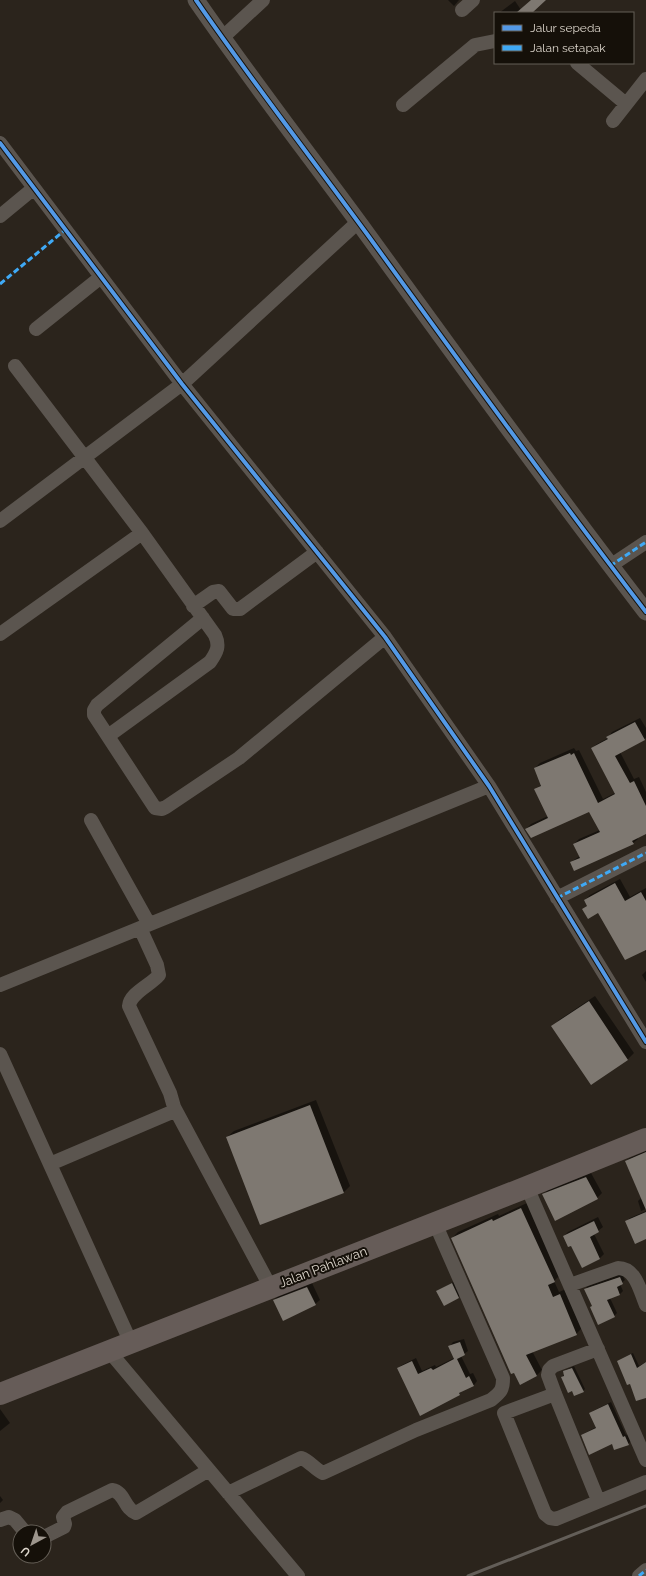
<svg xmlns="http://www.w3.org/2000/svg" width="646" height="1576" font-family="Raleway,sans-serif">
	<style>
		.shadow { fill: #0007 }
		.building { fill: #7e7871 }
		.lines { fill: none; stroke-linecap: round; stroke-linejoin: round }
		.minor { stroke: #5b554f; stroke-width: 14 }
		.tertiary { stroke: #5b554f; stroke-width: 17 }
		.trunk { stroke: #665c58; stroke-width: 22 }
		.rail { stroke: #635e58; stroke-width: 3 }
		.quiet { stroke: #3fa9f5; stroke-width: 3; stroke-dasharray: 6 3; stroke-linecap: butt }
		.cycleway-casing { stroke: #151009; stroke-width: 6 }
		.cycleway { stroke: #5399e6; stroke-width: 4 }
		.labels { text-anchor: middle; dominant-baseline: central; stroke-width: 4; stroke-linejoin: round; paint-order: stroke }
		.street-label { font-size: 13px; fill: #dbd4ca; stroke: #151009 }
	</style>
	<rect width="100%" height="100%" fill="#2b241c"/>
	<!-- shadow -->
	<path class="shadow" d="M 448,0 L 459,0 L 454,6 Z
		M 532,0 L 545,0 L 531,13 L 499,13 L 515,1 L 521,10 Z
		M 640,718 L 646,728 L 646,738 L 620,752 L 634,779 L 639,777 L 646,792 L 646,833 L 637,837 L 638,839 L 633,843 L 571,862 L 580,856 L 574,844 L 579,839 L 600,830 L 590,810 L 526,829 L 531,824 L 548,816 L 535,790 L 542,784 L 535,768 L 540,763 L 574,748 L 576,751 L 579,750 L 603,799 L 615,793 L 592,748 L 597,744 L 608,738 L 612,732 Z
		M 620,879 L 630,897 L 646,888 L 646,953 L 645,950 L 599,911 L 583,909 L 588,905 L 585,900 L 590,895 Z
		M 646,971 L 646,982 L 642,975 Z
		M 595,996 L 634,1053 L 628,1059 L 592,1084 L 553,1027 L 559,1020 Z
		M 316,1100 L 350,1186 L 343,1193 L 227,1137 L 234,1131 Z
		M 646,1151 L 646,1209 L 641,1211 L 638,1201 L 641,1198 L 626,1161 L 630,1158 Z
		M 591,1173 L 602,1193 L 597,1198 L 544,1194 L 548,1190 Z
		M 527,1203 L 560,1275 L 554,1281 L 559,1292 L 566,1289 L 582,1328 L 576,1334 L 532,1351 L 542,1370 L 536,1376 L 452,1238 L 458,1232 L 498,1214 L 499,1216 Z
		M 646,1211 L 646,1238 L 627,1221 L 630,1218 Z
		M 598,1217 L 603,1227 L 594,1234 L 604,1254 L 600,1258 L 583,1267 L 571,1244 L 564,1236 L 568,1232 Z
		M 622,1274 L 625,1280 L 620,1284 L 623,1291 L 620,1294 L 610,1298 L 617,1313 L 614,1316 L 593,1306 L 585,1289 L 588,1286 Z
		M 455,1281 L 461,1294 L 458,1297 L 438,1291 Z
		M 312,1283 L 320,1300 L 315,1304 L 274,1300 L 279,1295 Z
		M 464,1339 L 468,1351 L 461,1356 L 470,1374 L 473,1373 L 477,1381 L 474,1385 L 463,1390 L 459,1394 L 398,1368 L 402,1365 L 416,1358 L 422,1371 L 435,1365 L 436,1367 L 454,1358 L 450,1346 L 453,1342 Z
		M 633,1353 L 639,1366 L 646,1362 L 646,1397 L 630,1382 L 618,1361 Z
		M 574,1366 L 585,1389 L 583,1391 L 572,1390 L 562,1378 L 566,1370 Z
		M 611,1402 L 626,1435 L 628,1434 L 631,1441 L 628,1444 L 612,1443 L 582,1435 L 596,1427 L 590,1414 L 593,1411 Z
		M 0,1409 L 10,1423 L 0,1431 Z
		M 0,1496 L 3,1500 L 0,1503 Z"/>
	<!-- building -->
	<path class="building" d="M 531,0 L 546,0 L 532,13 L 516,13 Z
		M 635,722 L 645,740 L 615,756 L 630,783 L 634,781 L 646,806 L 646,834 L 632,841 L 634,844 L 574,871 L 570,862 L 580,858 L 573,844 L 600,832 L 589,812 L 531,838 L 525,829 L 548,818 L 534,789 L 541,786 L 534,768 L 570,753 L 571,755 L 574,753 L 598,803 L 615,794 L 591,748 L 608,739 L 606,737 Z
		M 615,883 L 625,901 L 641,892 L 646,901 L 646,950 L 625,960 L 598,913 L 588,919 L 582,909 L 587,906 L 584,900 Z
		M 589,1001 L 628,1060 L 591,1085 L 551,1026 Z
		M 310,1105 L 344,1193 L 260,1225 L 226,1137 Z
		M 646,1152 L 646,1210 L 625,1161 Z
		M 586,1177 L 598,1199 L 555,1221 L 542,1194 Z
		M 521,1208 L 555,1282 L 548,1285 L 553,1297 L 560,1294 L 577,1335 L 526,1355 L 537,1376 L 520,1385 L 514,1373 L 511,1374 L 451,1238 L 492,1219 L 493,1221 Z
		M 646,1212 L 646,1239 L 635,1244 L 625,1221 Z
		M 594,1221 L 599,1232 L 590,1237 L 600,1259 L 582,1268 L 571,1246 L 568,1247 L 563,1236 Z
		M 620,1277 L 623,1284 L 617,1287 L 620,1295 L 607,1300 L 615,1317 L 598,1325 L 590,1307 L 592,1306 L 584,1289 Z
		M 452,1283 L 459,1298 L 444,1306 L 436,1291 Z
		M 307,1287 L 316,1305 L 283,1321 L 273,1300 Z
		M 460,1342 L 465,1355 L 457,1359 L 466,1378 L 469,1376 L 474,1386 L 459,1393 L 460,1395 L 420,1416 L 397,1368 L 412,1361 L 418,1374 L 431,1368 L 433,1370 L 454,1359 L 448,1346 Z
		M 631,1354 L 637,1368 L 646,1362 L 646,1398 L 636,1401 L 630,1384 L 627,1385 L 617,1361 Z
		M 572,1368 L 584,1392 L 574,1396 L 572,1391 L 568,1393 L 561,1377 L 564,1376 L 563,1371 Z
		M 608,1404 L 623,1437 L 625,1436 L 629,1445 L 614,1450 L 612,1444 L 589,1455 L 581,1435 L 596,1428 L 589,1413 Z"/>
	<g class="lines">
		<!-- minor -->
		<path class="minor" d="M 462,10 L 473,0
			M 222,38 L 263,0
			M 577,63 L 626,104
			M 403,105 L 475,45 L 495,41
			M 613,121 L 646,79
			M 0,143 L 182,384 L 385,637 L 489,786 L 646,1042
			M 0,216 L 34,188
			M 36,329 L 101,277
			M 15,366 L 142,533 L 215,635 C 220,646 217,652 210,662 L 108,736
			M 0,521 L 182,384 L 358,222
			M 610,566 L 646,542
			M 193,606 L 213,592 L 219,591 L 233,609 L 240,609 L 317,552
			M 203,618 L 97,705 L 94,710 L 94,715 L 155,808 L 162,809 L 166,807 L 239,758 L 385,637
			M 0,634 L 142,533
			M 91,820 L 149,924
			M 557,898 L 646,853
			M 0,985 L 489,786
			M 0,1054 L 131,1343
			M 174,1107 L 271,1288
			M 50,1164 L 172,1112 L 174,1107 L 170,1093 L 129,1006 C 130,993 151,985 159,975 L 157,965 L 140,928
			M 527,1187 L 646,1460
			M 570,1285 L 618,1268 C 636,1268 640,1291 646,1305
			M 598,1349 L 553,1366 L 549,1370 L 548,1375 L 555,1394 L 598,1500
			M 109,1351 L 298,1576
			M 555,1394 L 504,1413 L 545,1514 L 550,1518 L 556,1519 L 646,1482
			M 228,1493 L 301,1458 C 310,1461 314,1469 323,1473 L 416,1430 L 491,1400 C 501,1392 503,1390 503,1378 L 435,1223
			M 0,1520 L 9,1517 L 15,1520 L 25,1532
			M 44,1537 L 64,1527 L 65,1524 L 63,1517 L 67,1512 L 112,1490 C 125,1492 124,1509 136,1513 L 209,1470
			M 639,1576 L 646,1570"/>
		<!-- tertiary -->
		<path class="tertiary" d="M 196,0 C 251,80 310,156 367,234 C 459,361 551,488 646,612"/>
		<!-- trunk -->
		<path class="trunk" d="M 0,1394 L 527,1187 L 646,1139"/>
		<!-- rail -->
		<path class="rail" d="M 468,1576 L 646,1506"/>
		<!-- quiet -->
		<path class="quiet" d="M 0,284 L 65,230
			M 610,566 L 646,542
			M 557,898 L 646,853
			M 639,1576 L 646,1570"/>
		<defs>
			<path id="cycleway" d="M 196,0 C 251,80 310,156 367,234 C 459,361 551,488 646,612
				M 0,143 L 182,384 L 385,637 L 489,786 L 646,1042"/>
		</defs>
		<!-- cycleway casing -->
		<use href="#cycleway" class="cycleway-casing"/>
		<!-- cycleway -->
		<use href="#cycleway" class="cycleway"/>
	</g>
	<g class="labels">
		<!-- street labels -->
		<g class="street-label">
			<text transform="translate(323 1267) rotate(-21)">Jalan Pahlawan</text>
		</g>
	</g>
	<!-- legend -->
	<rect x="494" y="12" width="140" height="52" fill="#151009" stroke="#645e56"/>
	<rect x="502" y="25" width="20" height="6" fill="#5399e6" stroke="#645e56"/>
	<text x="530" y="32" font-size="12" fill="#dbd4ca">Jalur sepeda</text>
	<rect x="502" y="45" width="20" height="6" fill="#3fa9f5" stroke="#645e56"/>
	<text x="530" y="52" font-size="12" fill="#dbd4ca">Jalan setapak</text>
	<!-- north arrow -->
	<g transform="translate(32 1544) rotate(220)"><circle r="19" fill="#151009" stroke="#645e56"/>
	<path d="M0-3L7 15L0 10L-7 15Z" fill="#9d968d"/>
	<text y="-6" font-size="11" font-weight="bold" text-anchor="middle" fill="#dbd4ca">U</text>
	</g>
</svg>
